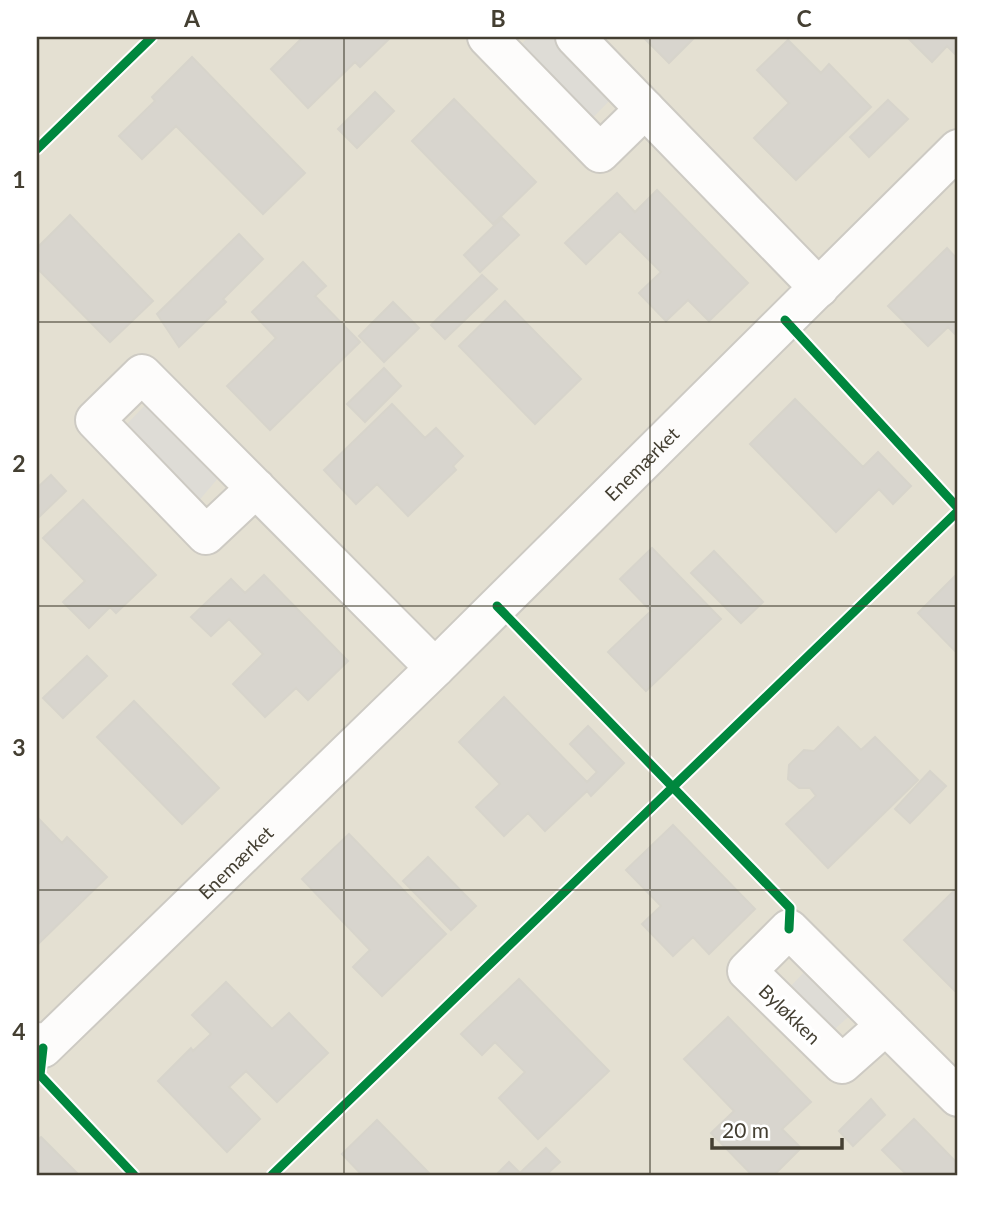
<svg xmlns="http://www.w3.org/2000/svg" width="995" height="1212" font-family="Lato,sans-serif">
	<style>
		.residential { fill: #e4e0d2 }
		.parking { fill: #dedcd6 }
		.building { fill: #d8d5ce; stroke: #d7d4cb; stroke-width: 2 }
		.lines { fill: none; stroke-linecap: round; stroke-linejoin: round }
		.minor-casing { stroke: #cdcac3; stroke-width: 42 }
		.minor { stroke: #fdfcfb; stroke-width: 38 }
		.cycleway-casing { stroke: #fff; stroke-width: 13 }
		.cycleway { stroke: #00873e; stroke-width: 9 }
		.grid { fill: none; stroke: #443f32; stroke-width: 2; stroke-opacity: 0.55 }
		.labels { text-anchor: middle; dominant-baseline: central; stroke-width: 7; stroke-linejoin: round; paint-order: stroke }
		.street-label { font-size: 19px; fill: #443f32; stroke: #fff }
		.neatline { fill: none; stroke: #443f32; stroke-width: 2.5 }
		.grid-label { font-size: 23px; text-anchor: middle; font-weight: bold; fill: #443f32 }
	</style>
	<rect width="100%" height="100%" fill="#efede5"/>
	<!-- residential -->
	<path class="residential" d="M 37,37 L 958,37 L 958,1175 L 37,1175 Z"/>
	<!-- parking -->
	<path class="parking" d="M 529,37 L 558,37 L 614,96 L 569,142 L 497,65 Z
		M 148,402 L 219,477 L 180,523 L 105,447 Z
		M 810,966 L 855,1011 L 811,1050 L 767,1011 Z"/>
	<!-- building -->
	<path class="building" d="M 303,37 L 391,37 L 360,67 L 355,62 L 308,108 L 271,69 Z
		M 643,37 L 695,37 L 669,63 Z
		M 907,37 L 958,37 L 958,57 L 947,46 L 932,62 Z
		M 788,40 L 821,73 L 829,64 L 871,107 L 796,180 L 754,138 L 789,103 L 757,70 Z
		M 192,57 L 305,173 L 263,214 L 176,126 L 142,159 L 119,136 L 155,101 L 152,97 Z
		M 375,92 L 394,111 L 357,148 L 338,129 Z
		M 454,99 L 536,182 L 493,224 L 412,141 Z
		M 888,100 L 908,119 L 869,157 L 850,137 Z
		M 657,190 L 748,283 L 709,321 L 688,300 L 666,321 L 639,293 L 661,272 L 620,231 L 586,264 L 565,243 L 617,193 L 635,212 Z
		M 70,215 L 153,301 L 110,342 L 37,268 L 37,248 Z
		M 502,218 L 519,235 L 480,272 L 464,255 Z
		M 239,234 L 263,259 L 223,299 L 226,302 L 179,347 L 157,314 Z
		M 947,248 L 958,260 L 958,337 L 948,327 L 928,346 L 888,306 Z
		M 303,262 L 326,286 L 315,296 L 360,342 L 270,430 L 227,386 L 276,338 L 252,312 Z
		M 482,275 L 497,289 L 445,339 L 431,325 Z
		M 505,301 L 581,379 L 535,424 L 459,346 Z
		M 393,302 L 419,328 L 384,362 L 359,336 Z
		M 384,368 L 401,386 L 365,422 L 347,404 Z
		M 795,399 L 863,467 L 878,452 L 911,486 L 893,504 L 879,489 L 836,532 L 750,444 Z
		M 392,404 L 425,438 L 436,428 L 463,456 L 453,466 L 456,470 L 408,516 L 377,484 L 356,504 L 324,470 Z
		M 51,475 L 66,491 L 37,519 L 37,488 Z
		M 83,500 L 156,575 L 116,613 L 110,607 L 89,628 L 63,602 L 85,581 L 43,538 Z
		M 652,548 L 721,619 L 646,691 L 608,652 L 651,611 L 620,579 Z
		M 714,551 L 763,602 L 741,623 L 691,573 Z
		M 958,573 L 958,654 L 918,613 Z
		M 264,575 L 348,661 L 308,700 L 296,688 L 265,717 L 233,684 L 263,654 L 229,619 L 211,636 L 191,617 L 231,579 L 245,593 Z
		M 87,656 L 107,676 L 63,718 L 43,698 Z
		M 504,697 L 587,782 L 597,772 L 570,744 L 588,726 L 624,763 L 591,796 L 587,791 L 545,831 L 528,813 L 504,836 L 476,807 L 500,784 L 459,742 Z
		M 134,701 L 219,788 L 182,824 L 97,737 Z
		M 838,727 L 861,750 L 875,737 L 918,780 L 828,868 L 786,824 L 816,796 L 810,788 L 799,788 L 788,779 L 789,765 L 804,750 L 814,751 Z
		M 930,771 L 946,786 L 910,823 L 895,809 Z
		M 39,819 L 62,843 L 67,837 L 107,877 L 37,945 Z
		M 673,825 L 755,909 L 709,954 L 693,937 L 673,956 L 642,924 L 661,906 L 626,870 Z
		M 349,834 L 446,934 L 382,996 L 353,967 L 370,950 L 302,879 Z
		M 428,857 L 476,906 L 451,930 L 403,881 Z
		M 958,887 L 958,990 L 956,992 L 904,940 Z
		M 519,979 L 609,1071 L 538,1139 L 499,1098 L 525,1072 L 495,1042 L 482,1055 L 461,1034 Z
		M 226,982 L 272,1029 L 289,1013 L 328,1053 L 277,1102 L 246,1071 L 229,1087 L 260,1119 L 227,1152 L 158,1081 L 191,1048 L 193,1051 L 211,1034 L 192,1015 Z
		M 728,1017 L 811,1102 L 782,1129 L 801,1148 L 774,1175 L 752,1175 L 711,1133 L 734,1111 L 684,1059 Z
		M 871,1099 L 885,1115 L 853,1146 L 839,1131 Z
		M 914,1119 L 958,1164 L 958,1175 L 902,1175 L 905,1173 L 882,1150 Z
		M 377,1120 L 431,1175 L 362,1175 L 342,1154 Z
		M 41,1137 L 79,1175 L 37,1175 L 37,1140 Z
		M 546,1148 L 560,1162 L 546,1175 L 496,1175 L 509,1162 L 520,1173 Z"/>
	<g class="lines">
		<defs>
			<g id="minor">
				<path d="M 487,37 L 600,153 L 645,109"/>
				<path d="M 575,37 L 819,288"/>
				<path d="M 256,488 L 206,535 L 95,420 L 142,374 L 435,668"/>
				<path d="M 886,1025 L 842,1064 L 747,971 L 789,929 L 958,1097"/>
				<path id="s1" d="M 37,1042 L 43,1048 L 435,668 L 958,149"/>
			</g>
		</defs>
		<!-- minor casing -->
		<use href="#minor" class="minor-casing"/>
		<!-- minor -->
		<use href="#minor" class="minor"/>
		<defs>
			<path id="cycleway" d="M 37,149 L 152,37
				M 785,320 L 958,508
				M 497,606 L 790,908 L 789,929
				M 43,1048 L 40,1075 L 134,1175
				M 272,1175 L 958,511"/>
		</defs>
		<!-- cycleway casing -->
		<use href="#cycleway" class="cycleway-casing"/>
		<!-- cycleway -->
		<use href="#cycleway" class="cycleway"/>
	</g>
	<!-- grid -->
	<path class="grid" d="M 344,37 L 344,1175M 650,37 L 650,1175M 37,322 L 958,322M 37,606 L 958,606M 37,890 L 958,890"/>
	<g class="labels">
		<!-- street labels -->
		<g class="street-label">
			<text stroke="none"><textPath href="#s1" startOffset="845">Enemærket</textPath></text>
			<text stroke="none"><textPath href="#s1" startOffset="276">Enemærket</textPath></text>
			<text transform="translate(790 1014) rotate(44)">Byløkken</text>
		</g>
	</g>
	<!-- border -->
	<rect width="995" height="1212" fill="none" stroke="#ffffff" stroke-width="77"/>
	<!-- scale -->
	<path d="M712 1138v10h130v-10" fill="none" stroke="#443f32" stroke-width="3.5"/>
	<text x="722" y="1138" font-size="21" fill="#443f32" stroke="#ffffff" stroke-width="5" paint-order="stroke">20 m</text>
	<rect x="38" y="38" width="918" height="1136" class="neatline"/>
	<g class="grid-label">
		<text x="192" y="27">A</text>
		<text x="498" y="27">B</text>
		<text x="804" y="27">C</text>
		<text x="19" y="188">1</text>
		<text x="19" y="472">2</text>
		<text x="19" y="756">3</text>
		<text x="19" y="1040">4</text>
	</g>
</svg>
